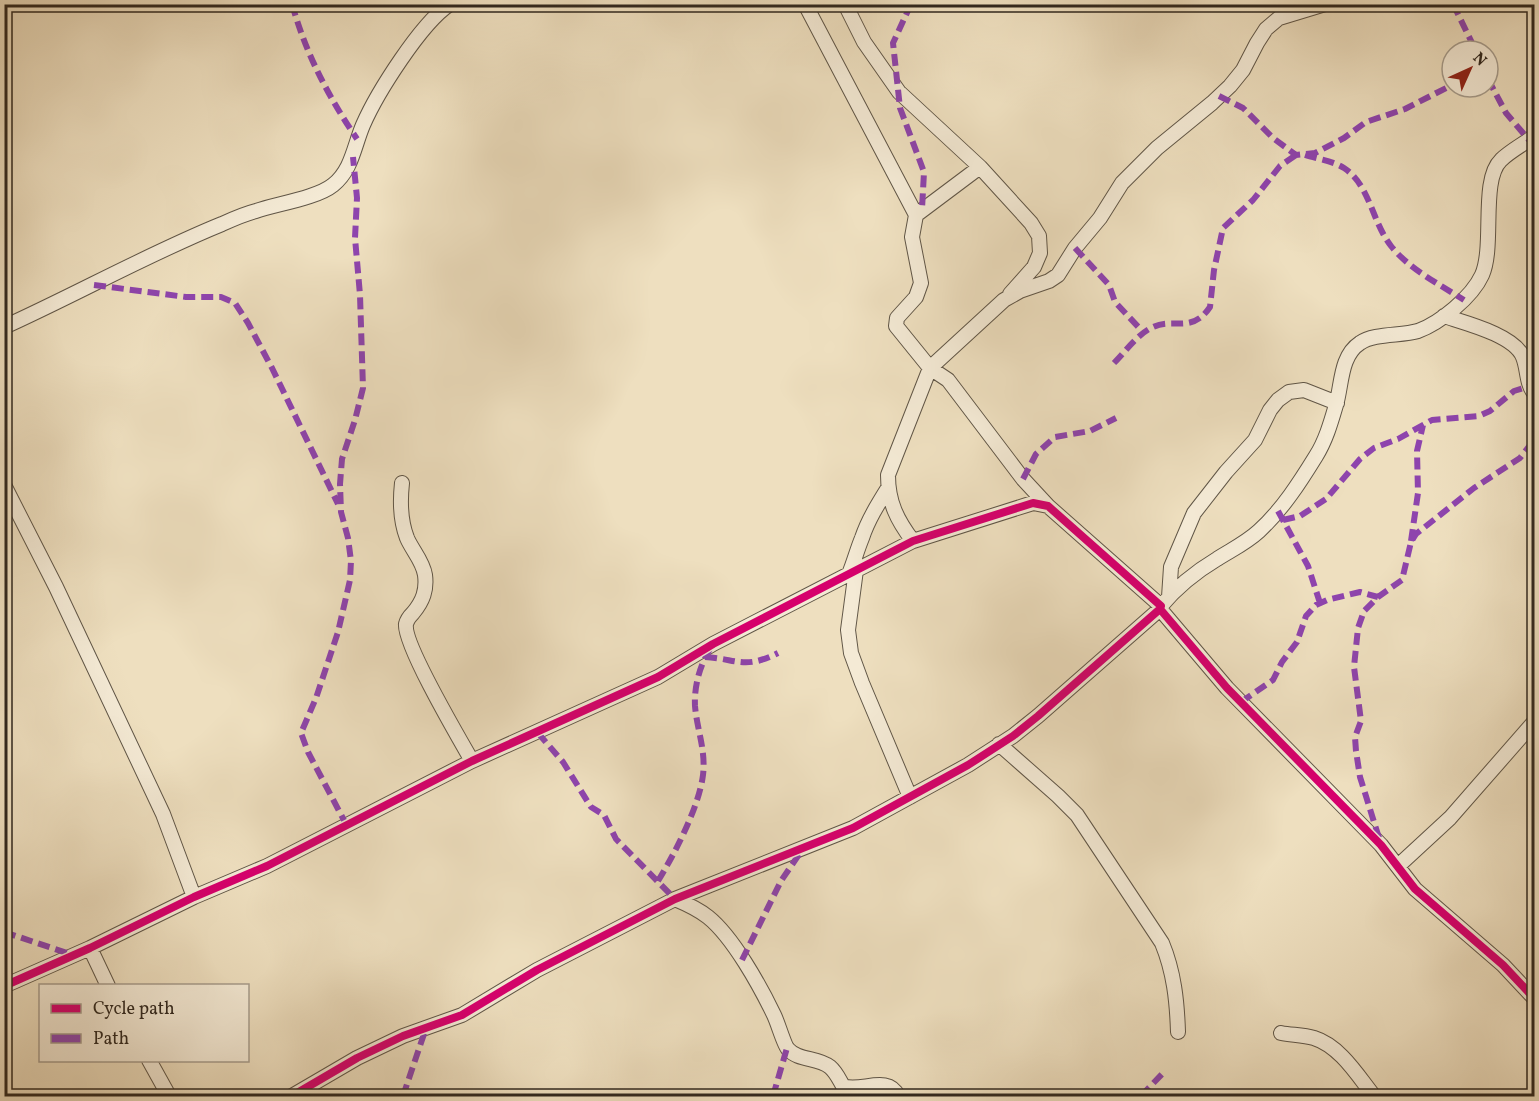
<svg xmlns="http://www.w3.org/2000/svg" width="1539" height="1101" font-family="Vollkorn,serif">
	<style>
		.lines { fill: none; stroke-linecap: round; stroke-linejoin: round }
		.minor-casing { stroke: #605647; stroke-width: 16 }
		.minor { stroke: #f4ead5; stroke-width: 14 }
		.quiet { stroke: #8e44ad; stroke-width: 6; stroke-dasharray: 12 6; stroke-linecap: butt }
		.cycleway-casing { stroke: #f4ead5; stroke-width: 11 }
		.cycleway { stroke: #d6006c; stroke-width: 8 }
	</style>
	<rect width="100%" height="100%" fill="#eedfbf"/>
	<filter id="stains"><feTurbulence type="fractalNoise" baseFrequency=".00333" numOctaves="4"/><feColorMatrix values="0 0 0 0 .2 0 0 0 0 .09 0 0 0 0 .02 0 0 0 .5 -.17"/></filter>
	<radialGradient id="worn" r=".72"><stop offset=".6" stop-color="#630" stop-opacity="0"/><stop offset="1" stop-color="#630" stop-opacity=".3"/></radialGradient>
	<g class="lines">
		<defs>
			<path id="minor" d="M 805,4 L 916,215 L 912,237 L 921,283 L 916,297 L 897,318 L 896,326 L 930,368 L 948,380 L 1023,479 L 1048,506
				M 845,4 L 864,42 L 899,92 L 980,167 L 1031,223 L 1039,236 L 1040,253 L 1034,267 L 1010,294
				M 916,215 L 980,167
				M 1444,316 C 1465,323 1514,335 1523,357 C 1528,369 1526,383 1534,393
				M 4,327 C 77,294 148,254 222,224 C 233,219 244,214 256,211 C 276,204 317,198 333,185 C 352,170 354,146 363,125 C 377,93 421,23 450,4
				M 402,483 C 400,501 400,520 407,538 C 412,550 423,561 425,575 C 427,590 423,601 413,613 C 410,616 407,620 406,624 C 403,643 460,740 472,761
				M 4,485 L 56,587 L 163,814 L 194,897
				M 913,541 C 897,520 888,502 888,475 L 930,368 L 1004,300 L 1020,291 L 1049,281 L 1058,275 L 1075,248 L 1100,218 L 1122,183 L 1157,148 L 1212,103 L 1230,86 L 1243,70 L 1257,43 L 1266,29 L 1279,18 L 1325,4
				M 856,570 L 848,630 L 851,653 L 862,683 L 910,797
				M 849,574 C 854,562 857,550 862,538 C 868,520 878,504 888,488
				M 1169,597 L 1171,567 L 1194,513 L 1226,472 L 1255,440 L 1270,410 L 1278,400 L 1289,392 L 1304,390 L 1337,403
				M 1161,606 C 1176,588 1197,571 1217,559 C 1231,550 1246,543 1259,531 C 1282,510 1300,482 1316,456 C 1326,440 1331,422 1336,405 C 1342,385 1340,356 1360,343 C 1374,333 1401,336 1418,331 C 1440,323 1472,297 1482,275 C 1495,246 1480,180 1501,160 C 1510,151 1524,144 1534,136
				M 999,744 L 1058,796 L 1077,815 L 1162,943 C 1174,972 1177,1001 1178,1032
				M 1398,866 L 1450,818 L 1534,722
				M 675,899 C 687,904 698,909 708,917 C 733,937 760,986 774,1015 C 778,1023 784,1045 788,1049 C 798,1061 818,1057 830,1067 C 836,1072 839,1079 843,1086 C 860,1093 888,1074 898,1096
				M 90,948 L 108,986
				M 4,986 L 90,948 L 194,897 L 267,866 L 472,761 L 658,677 L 713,644 L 913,541 L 1033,503 L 1048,506 L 1161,606 L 1160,609 L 1227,688 L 1381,845 L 1415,889 L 1503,965 L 1534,998
				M 1281,1033 C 1291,1035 1303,1035 1314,1038 C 1340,1046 1358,1076 1374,1096
				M 149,1060 L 169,1096
				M 292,1096 L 357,1058 L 403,1036 L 462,1015 L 537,970 L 675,899 L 853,828 L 968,765 L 1013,736 L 1038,716 L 1160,609"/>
		</defs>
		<!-- minor casing -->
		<use href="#minor" class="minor-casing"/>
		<!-- minor -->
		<use href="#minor" class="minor"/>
		<!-- quiet -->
		<path class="quiet" d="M 292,4 C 306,54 328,96 357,139
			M 911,4 L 893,43 L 900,108 L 924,172 L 922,209
			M 1453,4 L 1476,51
			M 441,10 L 442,4
			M 1488,79 L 1506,113 L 1529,140
			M 1219,96 L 1243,108 L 1273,138 L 1296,155 L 1315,153 L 1344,138 L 1366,122 L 1405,109 L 1452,85
			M 1305,155 C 1318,159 1333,161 1344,168 C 1370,185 1372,222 1391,246 C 1409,269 1439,284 1464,300
			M 1075,248 L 1109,285 L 1115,302 L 1144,333
			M 94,285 L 186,297 L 221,297 L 235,303 L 248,323 L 272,368 L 338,504
			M 1114,363 C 1125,352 1137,335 1151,328 C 1173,316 1191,335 1210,307 L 1214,270 L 1223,228 L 1253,200 L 1280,166 L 1296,155
			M 1023,479 L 1036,454 L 1055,437 L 1090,431 L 1116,418
			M 1278,511 L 1308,566 L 1320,603
			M 1283,520 L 1300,516 L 1326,499 L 1360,459 L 1374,448 L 1398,439 L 1432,420 L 1479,416 L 1490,411 L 1514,391 L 1530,386
			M 1411,541 L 1418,493 L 1417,451 L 1423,425
			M 705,657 C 738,659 744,670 778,653
			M 1241,702 L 1273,680 L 1282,662 L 1297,642 L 1306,616 L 1316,605 L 1327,600 L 1360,592 L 1378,597
			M 538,733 L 563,762 L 591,807 L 604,815 L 616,839 L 675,899
			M 347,826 L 308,752 L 301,733 L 316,698 L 338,632 L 350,580 L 351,561 L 348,538 L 341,512 L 340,484 L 342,459 L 355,420 L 363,388 L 360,295 L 355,238 L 357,198 L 353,157
			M 1379,838 L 1360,777 L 1356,751 L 1355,737 L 1361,721 L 1354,667 L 1358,628 L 1364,611 L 1378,597 L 1402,580 L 1411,542 L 1416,534 L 1474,488 L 1520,458 L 1534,440
			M 658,881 C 675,853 699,807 703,775 C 706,750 697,730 695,706 C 694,686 700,665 710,649
			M 4,932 L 73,955
			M 742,960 L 781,881 L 802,850
			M 403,1096 L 426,1028
			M 773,1096 L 787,1048
			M 1141,1096 L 1163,1073"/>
		<defs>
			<path id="cycleway" d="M 4,986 L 90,948 L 194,897 L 267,866 L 472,761 L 658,677 L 713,644 L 913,541 L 1033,503 L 1048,506 L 1161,606 L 1160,609 L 1227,688 L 1381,845 L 1415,889 L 1503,965 L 1534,998
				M 292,1096 L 357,1058 L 403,1036 L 462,1015 L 537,970 L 675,899 L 853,828 L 968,765 L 1013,736 L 1038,716 L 1160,609"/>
		</defs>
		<!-- cycleway casing -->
		<use href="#cycleway" class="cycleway-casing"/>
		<!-- cycleway -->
		<use href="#cycleway" class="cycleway"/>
	</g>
	<!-- margin -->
	<rect width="1539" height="1101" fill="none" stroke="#eedfbf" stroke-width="24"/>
	<rect x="6" y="6" width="1527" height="1089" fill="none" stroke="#31281f" stroke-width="3"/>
	<rect x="12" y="12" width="1515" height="1077" fill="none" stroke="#31281f" stroke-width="1.5"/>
	<!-- legend -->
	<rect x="39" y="984" width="210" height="78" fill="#f4ead5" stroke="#a69c8c" stroke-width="1.5"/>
	<rect x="51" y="1004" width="30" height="9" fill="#d6006c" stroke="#a69c8c" stroke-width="1.5"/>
	<text x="93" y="1014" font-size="18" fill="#31281f">Cycle path</text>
	<rect x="51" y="1034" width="30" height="9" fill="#8e44ad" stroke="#a69c8c" stroke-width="1.5"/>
	<text x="93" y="1044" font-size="18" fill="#31281f">Path</text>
	<!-- north arrow -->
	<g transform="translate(1470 69) rotate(45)"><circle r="28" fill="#f4ead5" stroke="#a69c8c" stroke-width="1.5"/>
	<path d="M0-4.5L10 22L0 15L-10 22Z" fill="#8f2418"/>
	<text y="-9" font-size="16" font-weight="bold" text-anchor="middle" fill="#31281f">N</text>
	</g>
	<rect width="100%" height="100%" filter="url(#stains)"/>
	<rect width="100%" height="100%" fill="url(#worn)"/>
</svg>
